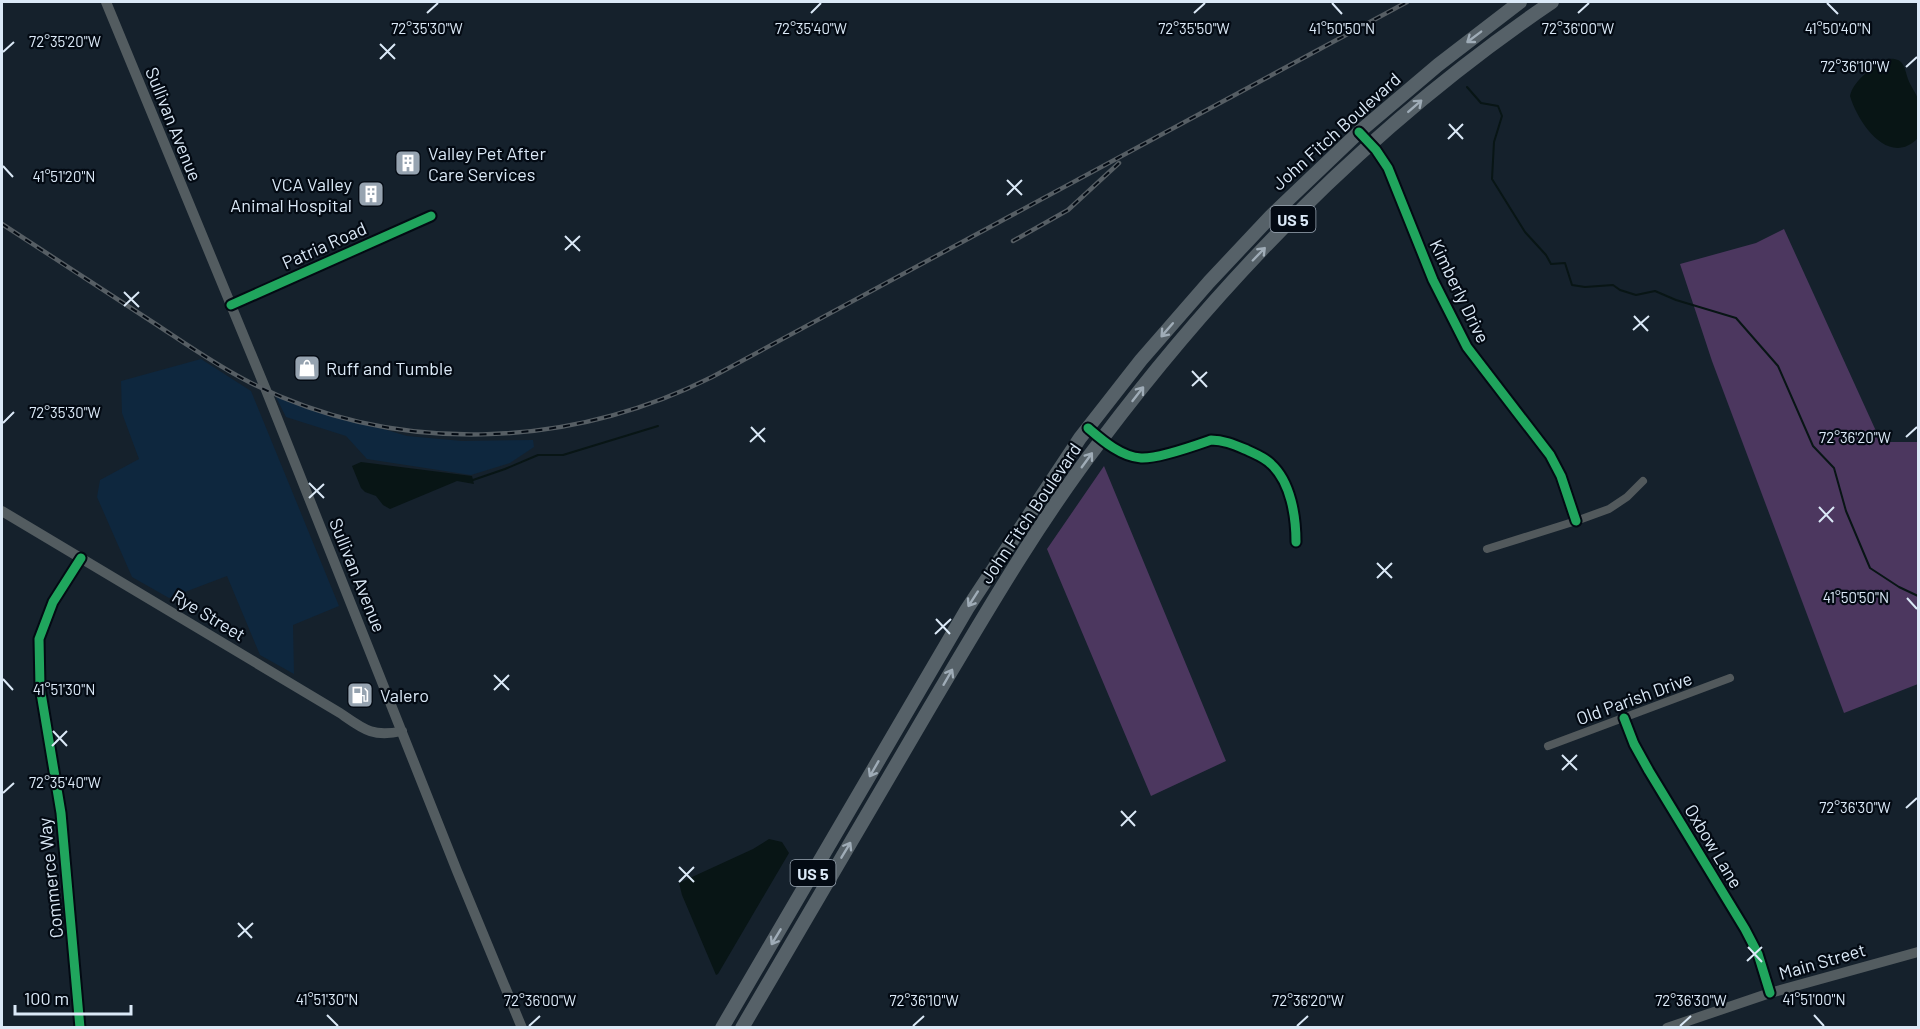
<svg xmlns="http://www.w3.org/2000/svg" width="1920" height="1029" font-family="Barlow,sans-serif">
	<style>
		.built { fill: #0e273e }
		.green { fill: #4c375f }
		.water { fill: #081515 }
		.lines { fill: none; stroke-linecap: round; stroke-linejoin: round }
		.stream { stroke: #081515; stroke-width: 2 }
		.street { stroke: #52595c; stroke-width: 8 }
		.secondary { stroke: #535c60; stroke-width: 10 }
		.highway { stroke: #566168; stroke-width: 14 }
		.rail-casing { stroke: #565e64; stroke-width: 4.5 }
		.rail { stroke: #030a13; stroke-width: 2; stroke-dasharray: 7; stroke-linecap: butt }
		.cycleway-casing { stroke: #030a13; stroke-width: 13 }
		.cycleway { stroke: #20a55d; stroke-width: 9 }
		.oneway { stroke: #9facb7 }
		.ticks { fill: none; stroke: #dbe9f7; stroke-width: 2 }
		.labels { text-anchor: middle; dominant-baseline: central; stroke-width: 4.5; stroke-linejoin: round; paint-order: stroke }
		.shield { fill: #030a13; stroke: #9aa6b3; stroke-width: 1.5 }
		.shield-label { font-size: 16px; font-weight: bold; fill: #dbe9f7 }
		.street-label { font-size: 18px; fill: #dbe9f7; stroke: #030a13 }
		.poi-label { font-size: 18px; fill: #dbe9f7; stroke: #030a13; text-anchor: start }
		.ticks-label { font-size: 15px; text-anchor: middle; fill: #dbe9f7; stroke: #030a13; stroke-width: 4.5; stroke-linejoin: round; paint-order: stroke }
	</style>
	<rect width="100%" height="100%" fill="#15212c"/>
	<!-- built -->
	<path class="built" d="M 201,359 L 251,391 L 339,606 L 293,625 L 294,674 L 260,655 L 227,576 L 169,598 L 132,577 L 97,497 L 100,480 L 139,459 L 122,413 L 121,381 Z
		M 276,397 L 407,436 L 462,441 L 533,440 L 534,447 L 510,463 L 471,475 L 367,459 L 346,436 L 286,417 Z"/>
	<!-- green -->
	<path class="green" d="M 1784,229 L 1881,442 L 1918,442 L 1918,684 L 1844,713 L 1712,361 L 1680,264 L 1756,243 Z
		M 1104,466 L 1226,761 L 1151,796 L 1047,549 Z"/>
	<!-- water -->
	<path class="water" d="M 1887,59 C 1904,57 1904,67 1908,79 C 1910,86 1916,92 1918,100 C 1920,112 1919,126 1918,138 C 1889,168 1858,123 1850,96 C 1853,81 1874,65 1887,59 Z
		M 361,462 L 472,476 L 474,484 L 457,481 L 390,509 L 383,505 L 376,496 L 365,492 L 361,488 L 352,466 Z
		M 769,839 L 782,842 L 789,853 L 718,974 L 716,975 L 682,895 L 679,883 L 753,849 Z"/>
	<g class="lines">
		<!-- stream -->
		<path class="stream" d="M 1467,87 L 1481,103 L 1498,106 L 1502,116 L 1494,142 L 1492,179 L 1525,232 L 1546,255 L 1551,264 L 1565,263 L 1572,285 L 1585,287 L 1613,285 L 1620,290 L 1636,295 L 1655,291 L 1676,300 L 1736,318 L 1778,366 L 1813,446 L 1834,468 L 1846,511 L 1870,568 L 1899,587 L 1918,596
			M 473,480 L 505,469 L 538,455 L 563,455 L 658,426"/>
		<!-- street -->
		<path class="street" d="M 1359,132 L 1376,150 L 1388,168 L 1433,280 L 1467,347 L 1550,455 L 1561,476 L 1576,521
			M 231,305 L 431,216
			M 1088,428 C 1102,440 1121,457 1141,458 C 1158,459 1194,446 1211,440 C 1224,440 1235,445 1247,450 C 1255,454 1264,457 1271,464 C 1291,482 1296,517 1296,542
			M 1487,549 L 1576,521 L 1609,509 L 1627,497 L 1643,481
			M 1624,718 L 1634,744 L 1649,771 L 1745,929 L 1758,954 L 1770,993
			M 1548,746 L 1730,678
			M 80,1028 L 61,813 L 40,687 L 39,639 L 53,602 L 81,558"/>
		<!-- secondary -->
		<path class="secondary" d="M 106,2 L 266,390 L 457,871 L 522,1028
			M 2,511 L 340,713 C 363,729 373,738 402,731
			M 1667,1028 L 1770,993 L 1918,952"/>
		<!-- highway -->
		<path class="highway" d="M 722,1028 L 967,609 L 1080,438 L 1141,360 L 1209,282 L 1271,216 L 1359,132 L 1438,65 L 1520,2
			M 742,1028 C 804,921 867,814 930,707 C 984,616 1037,524 1102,439 C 1228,272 1378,120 1552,2"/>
		<defs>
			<path id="rail" d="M 2,224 C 52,257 103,290 154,323 C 186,344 217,366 251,383 C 397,456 568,449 712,377 L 1407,2
				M 1013,241 L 1068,210 L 1119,163"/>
		</defs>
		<!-- rail casing -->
		<use href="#rail" class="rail-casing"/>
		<!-- rail -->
		<use href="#rail" class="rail"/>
		<defs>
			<path id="cycleway" d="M 1359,132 L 1376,150 L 1388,168 L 1433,280 L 1467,347 L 1550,455 L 1561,476 L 1576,521
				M 231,305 L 431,216
				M 1088,428 C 1102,440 1121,457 1141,458 C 1158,459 1194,446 1211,440 C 1224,440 1235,445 1247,450 C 1255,454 1264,457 1271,464 C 1291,482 1296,517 1296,542
				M 1624,718 L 1634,744 L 1649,771 L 1745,929 L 1758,954 L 1770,993
				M 80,1028 L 61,813 L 40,687 L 39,639 L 53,602 L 81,558"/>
		</defs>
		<!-- cycleway casing -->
		<use href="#cycleway" class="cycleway-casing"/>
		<!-- cycleway -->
		<use href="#cycleway" class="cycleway"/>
	</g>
	<!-- one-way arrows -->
	<defs><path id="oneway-shaft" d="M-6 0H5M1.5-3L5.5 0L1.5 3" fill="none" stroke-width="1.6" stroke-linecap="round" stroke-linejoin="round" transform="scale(1.5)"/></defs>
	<g class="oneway">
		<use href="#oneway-shaft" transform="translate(1474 37) rotate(143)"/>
		<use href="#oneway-shaft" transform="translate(1415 106) rotate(-41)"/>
		<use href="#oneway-shaft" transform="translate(1259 254) rotate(-46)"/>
		<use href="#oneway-shaft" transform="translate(1167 330) rotate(131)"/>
		<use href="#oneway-shaft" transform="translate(1138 394) rotate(-52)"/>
		<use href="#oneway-shaft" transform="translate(1087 460) rotate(-54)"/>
		<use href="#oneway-shaft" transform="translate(973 599) rotate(123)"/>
		<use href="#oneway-shaft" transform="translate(948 677) rotate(-60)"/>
		<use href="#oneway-shaft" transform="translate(874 769) rotate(120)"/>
		<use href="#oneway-shaft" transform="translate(846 850) rotate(-59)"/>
		<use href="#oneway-shaft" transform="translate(776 937) rotate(121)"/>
	</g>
	<!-- ticks -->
	<path class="ticks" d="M 1332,3 L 1342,14M 1827,3 L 1838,14M 427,13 L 438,3M 811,13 L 821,3M 1194,13 L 1205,3M 1578,13 L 1589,3M 380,44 L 395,59M 3,52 L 14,42M 380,59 L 395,44M 1906,67 L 1917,57M 1449,124 L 1463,139M 1448,139 L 1463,124M 3,166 L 13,177M 1007,180 L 1022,195M 1007,195 L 1022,180M 565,236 L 580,251M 565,250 L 580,236M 124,292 L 139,307M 124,306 L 139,292M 1634,316 L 1648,331M 1633,330 L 1649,316M 1192,371 L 1207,387M 1192,386 L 1207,372M 3,423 L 14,412M 751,427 L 765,442M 1906,437 L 1917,427M 750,442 L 765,428M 309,483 L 324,498M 309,498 L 324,484M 1819,507 L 1833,522M 1819,522 L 1834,507M 1377,563 L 1392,578M 1377,578 L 1392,563M 1907,598 L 1917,609M 936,619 L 950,634M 935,634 L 951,619M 494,675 L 509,690M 3,679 L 13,690M 494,690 L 509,675M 53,731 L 67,746M 52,746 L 67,731M 1562,755 L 1577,770M 1562,770 L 1577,755M 3,793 L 14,783M 1906,808 L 1917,798M 1121,811 L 1135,826M 1121,826 L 1136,811M 679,867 L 694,882M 679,882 L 694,867M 238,923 L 252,938M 238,937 L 253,923M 1748,947 L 1762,962M 1747,961 L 1762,947M 327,1015 L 338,1026M 1814,1015 L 1824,1026M 529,1026 L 540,1016M 913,1026 L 924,1016M 1297,1026 L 1308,1016M 1680,1026 L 1691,1016"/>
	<!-- icons -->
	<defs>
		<symbol id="building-square" viewBox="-11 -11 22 22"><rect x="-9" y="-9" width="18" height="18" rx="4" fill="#96a3b0" stroke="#030a13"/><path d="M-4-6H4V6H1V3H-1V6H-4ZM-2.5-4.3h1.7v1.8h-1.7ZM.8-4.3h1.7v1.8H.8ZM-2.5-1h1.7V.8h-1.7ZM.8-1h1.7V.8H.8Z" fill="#fff"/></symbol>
		<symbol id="shop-square" viewBox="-11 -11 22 22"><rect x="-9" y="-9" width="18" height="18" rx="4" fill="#96a3b0" stroke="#030a13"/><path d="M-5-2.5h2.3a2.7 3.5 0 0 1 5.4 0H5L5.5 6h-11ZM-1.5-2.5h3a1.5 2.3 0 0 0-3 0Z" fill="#fff"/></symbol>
		<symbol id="fuel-square" viewBox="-11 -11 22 22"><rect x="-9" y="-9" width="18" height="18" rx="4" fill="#96a3b0" stroke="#030a13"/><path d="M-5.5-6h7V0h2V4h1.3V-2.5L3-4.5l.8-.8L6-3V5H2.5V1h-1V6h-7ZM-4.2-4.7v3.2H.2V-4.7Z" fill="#fff"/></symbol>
	</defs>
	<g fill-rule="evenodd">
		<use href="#building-square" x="393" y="148" width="30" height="30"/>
		<use href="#building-square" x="356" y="179" width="30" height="30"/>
		<use href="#shop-square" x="292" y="353" width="30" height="30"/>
		<use href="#fuel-square" x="345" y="680" width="30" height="30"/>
	</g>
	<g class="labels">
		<!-- shield labels -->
		<g class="shield">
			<rect x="1270.5" y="206" width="45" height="26" rx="4.5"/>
			<rect x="790.5" y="860" width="45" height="26" rx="4.5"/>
		</g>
		<g class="shield-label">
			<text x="1293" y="219">US 5</text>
			<text x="813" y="873">US 5</text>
		</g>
		<!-- street labels -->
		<g class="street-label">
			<text transform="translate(174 124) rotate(68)">Sullivan Avenue</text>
			<text transform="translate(1336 131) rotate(-42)">John Fitch Boulevard</text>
			<text transform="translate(324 245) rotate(-24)">Patria Road</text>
			<text transform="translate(1460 291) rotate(64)">Kimberly Drive</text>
			<text transform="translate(1030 513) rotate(-56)">John Fitch Boulevard</text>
			<text transform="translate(358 575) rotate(68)">Sullivan Avenue</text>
			<text transform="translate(209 615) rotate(31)">Rye Street</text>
			<text transform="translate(1634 698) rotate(-20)">Old Parish Drive</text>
			<text transform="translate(1714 846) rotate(59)">Oxbow Lane</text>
			<text transform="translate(50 878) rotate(-96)">Commerce Way</text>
			<text transform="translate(1822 961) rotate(-16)">Main Street</text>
		</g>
		<!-- poi labels -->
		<g class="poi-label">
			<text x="428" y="153">Valley Pet After<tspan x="428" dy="21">Care Services</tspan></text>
			<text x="352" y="184" text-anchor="end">VCA Valley<tspan x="352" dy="21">Animal Hospital</tspan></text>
			<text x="326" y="368">Ruff and Tumble</text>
			<text x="380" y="695">Valero</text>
		</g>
	</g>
	<g class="ticks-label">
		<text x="427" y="34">72°35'30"W</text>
		<text x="811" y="34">72°35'40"W</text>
		<text x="1194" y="34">72°35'50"W</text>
		<text x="1578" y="34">72°36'00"W</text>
		<text x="1342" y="34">41°50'50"N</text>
		<text x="1838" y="34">41°50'40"N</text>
		<text x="65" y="47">72°35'20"W</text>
		<text x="1855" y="72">72°36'10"W</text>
		<text x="64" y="182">41°51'20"N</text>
		<text x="65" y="418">72°35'30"W</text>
		<text x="1855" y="443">72°36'20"W</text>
		<text x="1856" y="603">41°50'50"N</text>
		<text x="64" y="695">41°51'30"N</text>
		<text x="65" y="788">72°35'40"W</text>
		<text x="1855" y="813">72°36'30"W</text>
		<text x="327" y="1005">41°51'30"N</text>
		<text x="1814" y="1005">41°51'00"N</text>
		<text x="540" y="1006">72°36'00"W</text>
		<text x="924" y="1006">72°36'10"W</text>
		<text x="1308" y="1006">72°36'20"W</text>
		<text x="1691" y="1006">72°36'30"W</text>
	</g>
	<!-- border -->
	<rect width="1920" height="1029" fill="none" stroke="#dbe9f7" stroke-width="6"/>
	<!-- scale -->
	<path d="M15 1005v9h116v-9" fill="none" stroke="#dbe9f7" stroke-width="3"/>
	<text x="24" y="1005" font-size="18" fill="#dbe9f7" stroke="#030a13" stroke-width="4.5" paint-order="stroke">100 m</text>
</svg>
